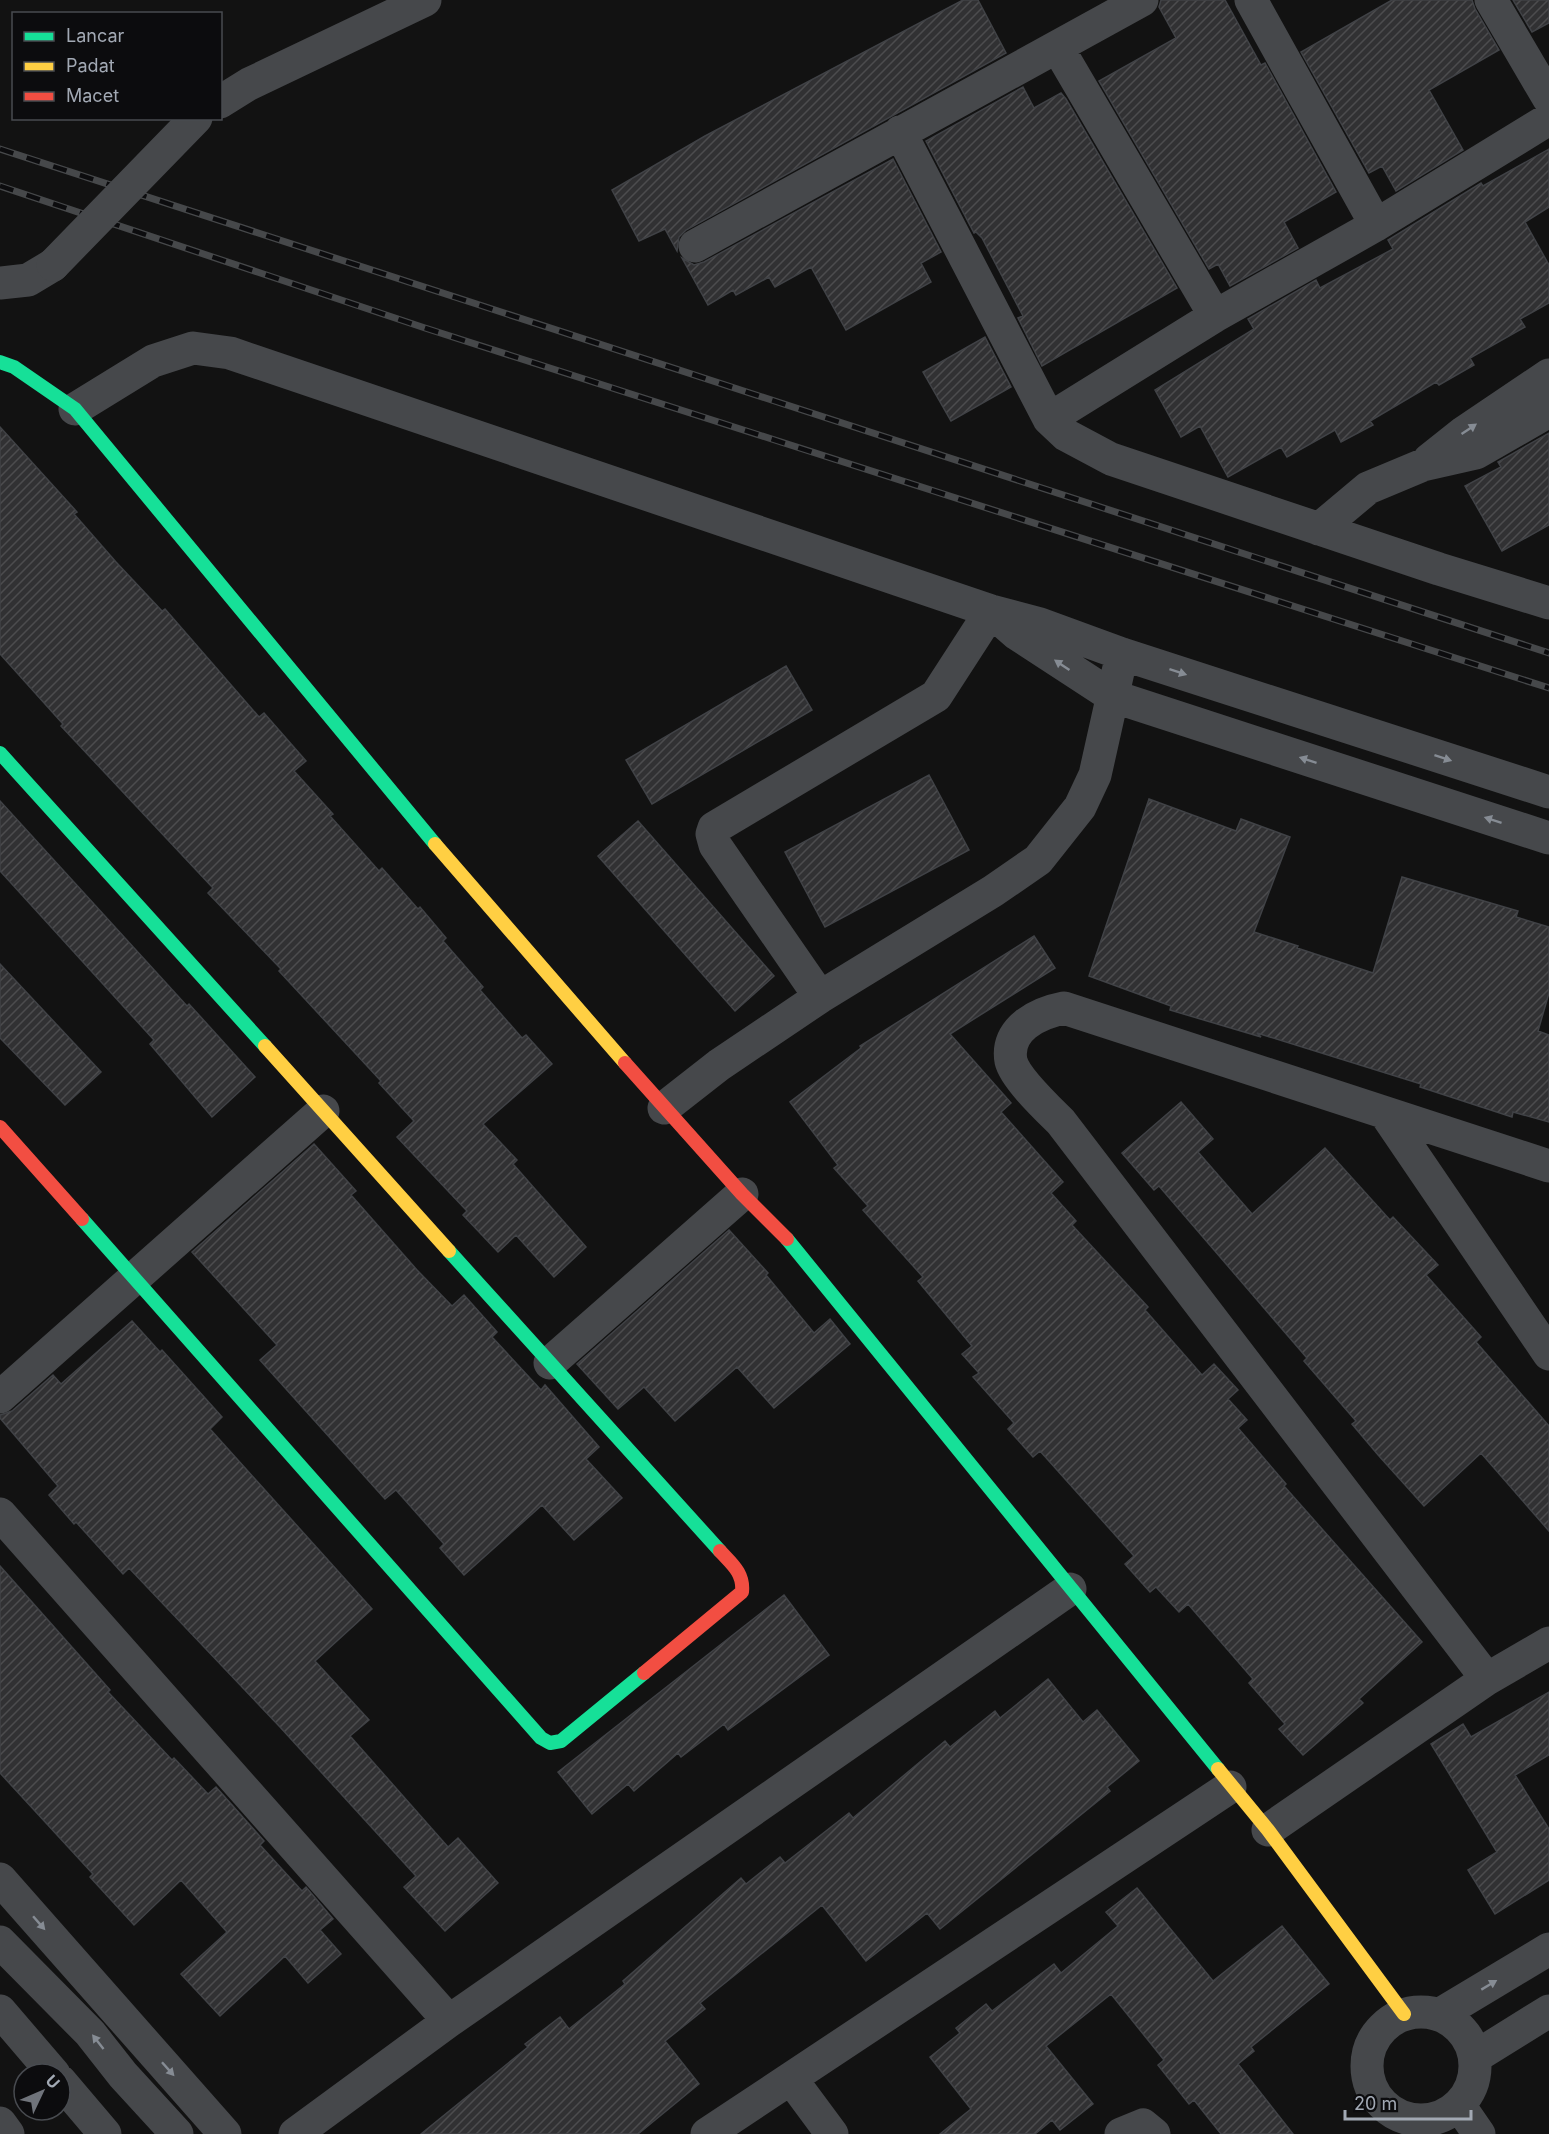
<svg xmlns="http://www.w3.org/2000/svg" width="1549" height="2134" font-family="Inter,sans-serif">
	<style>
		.building { fill: url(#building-hatch); stroke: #404246; stroke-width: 1.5 }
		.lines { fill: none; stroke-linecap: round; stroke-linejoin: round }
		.street { stroke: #46484b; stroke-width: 33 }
		.fast { stroke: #16e098; stroke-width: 14 }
		.slow { stroke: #ffcf43; stroke-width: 14 }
		.jam { stroke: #f24e42; stroke-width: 14 }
		.rail-casing { stroke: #46484a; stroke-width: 7 }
		.rail { stroke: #0c0c0e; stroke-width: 4.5; stroke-dasharray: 14; stroke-linecap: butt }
		.street-bridge { stroke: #46484b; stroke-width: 33 }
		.oneway { fill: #868c94 }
	</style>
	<defs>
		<pattern id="building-hatch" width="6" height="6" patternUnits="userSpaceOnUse" patternTransform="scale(1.5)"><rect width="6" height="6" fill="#313133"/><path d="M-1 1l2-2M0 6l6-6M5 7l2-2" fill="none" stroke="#4c4c4e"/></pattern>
	</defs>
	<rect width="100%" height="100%" fill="#121212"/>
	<!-- building -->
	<path class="building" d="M 963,0 L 978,0 L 1006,53 L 686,230 L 679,237 L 677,251 L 665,229 L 639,241 L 612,190 L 705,136 Z
		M 1161,0 L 1225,0 L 1261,65 L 1265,63 L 1336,192 L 1284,222 L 1298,248 L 1230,286 L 1218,264 L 1209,269 L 1099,81 L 1176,38 L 1159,7 Z
		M 1392,0 L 1472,0 L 1475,9 L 1499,50 L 1429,90 L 1463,150 L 1396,191 L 1382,166 L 1369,173 L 1301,52 Z
		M 1513,0 L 1549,0 L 1549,23 L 1532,32 Z
		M 1023,87 L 1034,108 L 1061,93 L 1066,99 L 1177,288 L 1042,366 L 1018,318 L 1023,316 L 982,238 L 976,232 L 974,233 L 926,141 Z
		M 1549,149 L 1549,207 L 1525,222 L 1549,265 L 1549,303 L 1520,319 L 1525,327 L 1470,358 L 1474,365 L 1439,385 L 1436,382 L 1370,421 L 1373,425 L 1341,442 L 1335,430 L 1287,457 L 1281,447 L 1228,477 L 1200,426 L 1181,437 L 1155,390 L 1254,329 L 1248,319 L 1316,280 L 1320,288 L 1393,249 L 1388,240 L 1481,183 L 1483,186 Z
		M 893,159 L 941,252 L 921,263 L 931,282 L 846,330 L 811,267 L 775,287 L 769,277 L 736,295 L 733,290 L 708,305 L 682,258 L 694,265 L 704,262 Z
		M 985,337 L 1011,387 L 951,421 L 923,372 Z
		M 0,427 L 77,512 L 74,514 L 116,562 L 162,611 L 165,609 L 259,717 L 264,713 L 306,761 L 294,771 L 333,814 L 330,816 L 379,871 L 382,868 L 418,909 L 420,907 L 446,938 L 443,941 L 483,987 L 480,990 L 522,1038 L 526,1035 L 552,1064 L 483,1124 L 517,1160 L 513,1164 L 586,1247 L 554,1277 L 516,1235 L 498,1252 L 463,1215 L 467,1211 L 397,1137 L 414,1121 L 379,1083 L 381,1081 L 279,971 L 281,969 L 208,893 L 213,888 L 61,726 L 63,724 L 0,654 Z
		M 1549,433 L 1549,525 L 1502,551 L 1465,486 L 1501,467 L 1498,462 Z
		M 786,666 L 812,710 L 652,804 L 626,760 Z
		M 929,775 L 969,850 L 825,927 L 785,852 Z
		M 1149,799 L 1236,831 L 1241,819 L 1290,837 L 1254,932 L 1298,946 L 1297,948 L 1373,973 L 1402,877 L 1518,911 L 1516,917 L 1549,927 L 1549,993 L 1538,1031 L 1549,1035 L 1549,1122 L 1513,1112 L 1512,1117 L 1420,1087 L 1421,1084 L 1257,1033 L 1261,1037 L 1170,1010 L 1171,1006 L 1089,976 Z
		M 0,801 L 187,1006 L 189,1004 L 255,1077 L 212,1117 L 150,1044 L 154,1040 L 0,871 Z
		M 638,821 L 774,976 L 735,1011 L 598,856 Z
		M 1034,936 L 1055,968 L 950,1034 L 1011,1103 L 1001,1112 L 1063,1182 L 1051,1193 L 1076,1221 L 1072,1225 L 1148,1307 L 1145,1310 L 1202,1375 L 1214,1364 L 1238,1390 L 1228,1399 L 1247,1420 L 1238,1428 L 1286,1484 L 1284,1486 L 1422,1642 L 1359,1699 L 1363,1703 L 1303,1755 L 1279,1729 L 1285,1724 L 1249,1683 L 1253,1679 L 1188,1604 L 1179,1612 L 1156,1587 L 1150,1592 L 1125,1564 L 1134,1556 L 1040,1451 L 1033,1457 L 1008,1429 L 1014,1423 L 973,1377 L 979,1373 L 962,1354 L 972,1346 L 918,1281 L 923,1277 L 863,1210 L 868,1206 L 834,1168 L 838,1165 L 790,1102 L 861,1048 L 860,1046 Z
		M 0,964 L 101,1072 L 65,1105 L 0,1038 Z
		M 1181,1102 L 1213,1139 L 1198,1152 L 1252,1214 L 1325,1148 L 1390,1220 L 1393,1217 L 1438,1265 L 1426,1275 L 1481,1337 L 1476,1342 L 1549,1426 L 1549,1531 L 1481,1453 L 1424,1506 L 1379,1456 L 1352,1424 L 1356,1421 L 1304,1361 L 1307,1358 L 1159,1186 L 1154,1190 L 1122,1153 Z
		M 314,1144 L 356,1191 L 351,1195 L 417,1270 L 452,1306 L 464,1295 L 497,1332 L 492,1337 L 541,1390 L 545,1385 L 599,1447 L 586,1459 L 622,1498 L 574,1540 L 542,1505 L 464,1575 L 440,1548 L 444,1544 L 396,1490 L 385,1499 L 260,1360 L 277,1345 L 192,1252 Z
		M 729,1230 L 768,1273 L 766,1275 L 814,1333 L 830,1319 L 850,1344 L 774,1408 L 737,1367 L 675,1421 L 644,1387 L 618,1409 L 577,1364 Z
		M 132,1321 L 160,1352 L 162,1350 L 222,1417 L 210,1429 L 372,1609 L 315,1661 L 369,1720 L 350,1736 L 448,1847 L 458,1838 L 498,1883 L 445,1931 L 404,1887 L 416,1876 L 280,1727 L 129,1568 L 123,1574 L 76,1522 L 74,1524 L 49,1495 L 58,1486 L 0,1418 L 0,1415 L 12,1411 L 53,1375 L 61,1384 Z
		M 0,1566 L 110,1690 L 108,1692 L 172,1760 L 174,1758 L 208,1794 L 216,1787 L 264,1841 L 260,1845 L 302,1891 L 306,1887 L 333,1919 L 320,1930 L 341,1954 L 308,1983 L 285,1956 L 220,2016 L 181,1974 L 227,1932 L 181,1880 L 134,1925 L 90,1877 L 93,1874 L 0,1773 Z
		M 784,1595 L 829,1655 L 728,1730 L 724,1724 L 681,1757 L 678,1753 L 634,1791 L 628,1784 L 592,1814 L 558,1772 Z
		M 1048,1679 L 1083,1722 L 1097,1710 L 1139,1761 L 1107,1787 L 1110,1791 L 940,1929 L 927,1913 L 866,1961 L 822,1905 L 700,2003 L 705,2009 L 665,2041 L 699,2084 L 638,2134 L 421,2134 L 528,2047 L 525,2044 L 560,2017 L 569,2029 L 625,1984 L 623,1981 L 741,1878 L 746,1884 L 780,1857 L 785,1863 L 849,1813 L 853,1818 L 945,1741 L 950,1747 L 995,1711 L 1000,1718 Z
		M 1549,1692 L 1549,1755 L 1515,1775 L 1549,1829 L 1549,1880 L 1495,1914 L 1468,1870 L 1497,1852 L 1431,1744 L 1463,1724 L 1471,1737 Z
		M 1137,1888 L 1213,1981 L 1282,1926 L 1329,1984 L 1251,2047 L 1254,2051 L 1238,2064 L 1293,2134 L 1221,2134 L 1194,2100 L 1189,2104 L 1158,2065 L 1164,2060 L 1111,1994 L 1046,2046 L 1093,2104 L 1060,2130 L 1052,2120 L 1035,2134 L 940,2134 L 971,2109 L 930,2057 L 960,2033 L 956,2028 L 986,2004 L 992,2011 L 1054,1964 L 1061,1973 L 1090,1949 L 1118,1926 L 1106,1912 Z"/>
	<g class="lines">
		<!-- street -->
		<path class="street" d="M 1251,0 L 1376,225
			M 1491,0 L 1549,99
			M 1058,48 L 1215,316
			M 220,102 L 249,84 L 425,0
			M 900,132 L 1049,419 L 1066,435 L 1111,459 L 1439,569 L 1549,603
			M 695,246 L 1142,0
			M 0,283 L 28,280 L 53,265
			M 75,409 L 153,361 L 193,348 L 230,353 L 991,611 L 1040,624 L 1122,654 L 1549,792
			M 1049,419 L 1215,316 L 1376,225 L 1549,119
			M 1429,460 L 1463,433 L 1549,375
			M 1319,529 L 1368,488 L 1423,465 L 1476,453 L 1549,411
			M 1001,620 L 1017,634 L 1112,696 L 1549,838
			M 820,997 L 715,845 L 712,834 L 714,828 L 936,696 L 991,611
			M 664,1108 L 719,1065 L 820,997 L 993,891 L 1038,860 L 1080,807 L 1095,775 L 1122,654
			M 1385,1113 L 1549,1354
			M 550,1363 L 742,1194
			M 0,1397 L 323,1111
			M 0,1514 L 449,2021
			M 1487,1679 L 1061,1122 C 1048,1109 1015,1078 1011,1061 C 1005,1029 1038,1013 1064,1008 L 1549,1166
			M 1268,1830 L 1487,1679 L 1549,1643
			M 0,1879 L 225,2134
			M 0,1942 L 90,2033 L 123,2075 L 177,2134
			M 0,2011 L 54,2074
			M1367 2066a54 54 0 1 1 108 0a54 54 0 1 1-108 0Z
			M 1439,2015 L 1549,1949
			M 1475,2057 L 1549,2011
			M 792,2080 L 832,2134
			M 60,2081 L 105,2134
			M 1459,2105 L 1479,2134
			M 0,2123 L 8,2134
			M 295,2134 L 449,2021 L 1070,1589
			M 707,2134 L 1230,1787
			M 1121,2134 L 1143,2125 L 1154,2134"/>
		<!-- fast -->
		<path class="fast" d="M 0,362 L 14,367 L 75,409 L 435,844
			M 0,753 L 265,1046
			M 82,1219 L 541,1738 L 550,1743 L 561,1741 L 644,1673
			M 787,1239 L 1218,1769
			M 449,1251 L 720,1551"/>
		<!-- slow -->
		<path class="slow" d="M 435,844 L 625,1063
			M 265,1046 L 449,1251
			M 1218,1769 L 1268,1830 L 1404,2014"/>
		<!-- jam -->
		<path class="jam" d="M 625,1063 L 742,1194 L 787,1239
			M 0,1127 L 82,1219
			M 644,1673 L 742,1592 C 744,1573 732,1564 720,1551"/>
		<defs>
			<path id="rail" d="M 0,149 L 1549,653
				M 0,186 L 425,328 L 1549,688"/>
		</defs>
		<!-- rail casing -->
		<use href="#rail" class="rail-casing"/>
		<!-- rail -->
		<use href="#rail" class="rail"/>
		<!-- street-bridge -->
		<path class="street-bridge" d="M 53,265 L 196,118"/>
	</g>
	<!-- one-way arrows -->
	<defs><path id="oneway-solid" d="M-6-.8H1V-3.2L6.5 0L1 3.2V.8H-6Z" transform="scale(1.5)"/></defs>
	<g class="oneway">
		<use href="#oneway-solid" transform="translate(1469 429) rotate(-34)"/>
		<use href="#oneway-solid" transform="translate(1062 665) rotate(-146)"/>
		<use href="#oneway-solid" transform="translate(1178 672) rotate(18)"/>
		<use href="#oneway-solid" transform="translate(1443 758) rotate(18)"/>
		<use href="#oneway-solid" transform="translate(1308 760) rotate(-162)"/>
		<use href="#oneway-solid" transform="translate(1493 820) rotate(-162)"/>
		<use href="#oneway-solid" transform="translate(39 1923) rotate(49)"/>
		<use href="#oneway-solid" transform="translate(1489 1985) rotate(-31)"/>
		<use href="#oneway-solid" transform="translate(98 2042) rotate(-128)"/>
		<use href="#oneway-solid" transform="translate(168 2069) rotate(48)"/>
	</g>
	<!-- legend -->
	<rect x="12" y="12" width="210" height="108" fill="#0c0c0e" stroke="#484b50" stroke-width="1.5"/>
	<rect x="24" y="32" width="30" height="9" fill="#16e098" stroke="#484b50" stroke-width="1.5"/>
	<text x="66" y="42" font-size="18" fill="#a2a9b4">Lancar</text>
	<rect x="24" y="62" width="30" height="9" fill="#ffcf43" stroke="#484b50" stroke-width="1.5"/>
	<text x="66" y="72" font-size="18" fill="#a2a9b4">Padat</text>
	<rect x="24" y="92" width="30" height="9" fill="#f24e42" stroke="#484b50" stroke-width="1.5"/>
	<text x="66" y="102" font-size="18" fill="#a2a9b4">Macet</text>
	<!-- north arrow -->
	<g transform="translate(42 2092) rotate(46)"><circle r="28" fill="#0c0c0e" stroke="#484b50" stroke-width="1.5"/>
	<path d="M0-4.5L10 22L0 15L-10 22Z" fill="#70747b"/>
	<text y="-9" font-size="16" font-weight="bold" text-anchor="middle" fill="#a2a9b4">U</text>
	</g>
	<!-- scale -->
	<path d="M1345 2110v9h126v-9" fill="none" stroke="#a2a9b4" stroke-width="3"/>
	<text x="1354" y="2110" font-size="18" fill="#a2a9b4" stroke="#0c0c0e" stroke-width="4.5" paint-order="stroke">20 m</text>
</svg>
